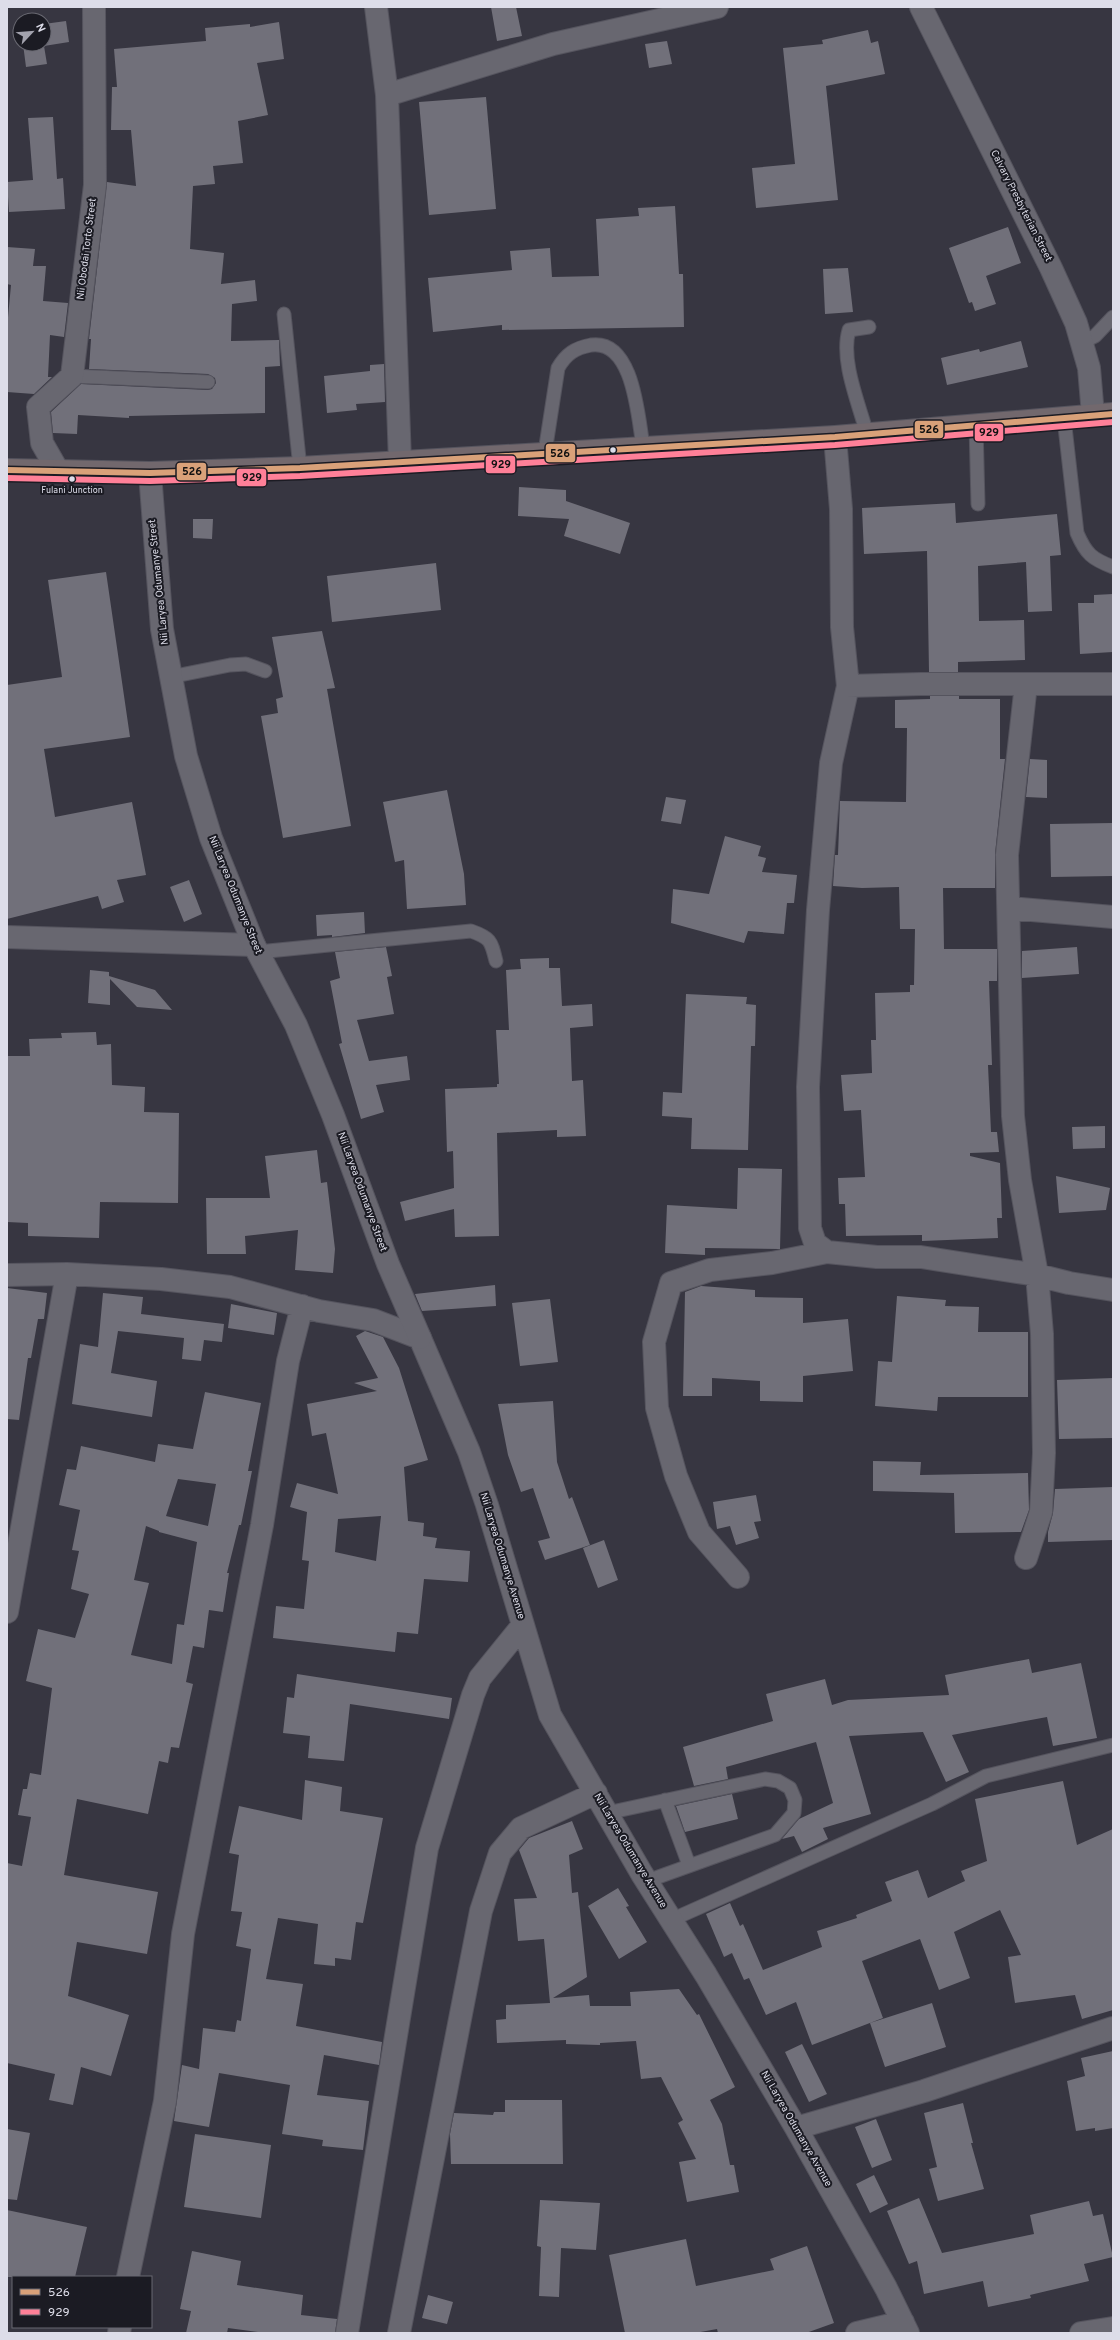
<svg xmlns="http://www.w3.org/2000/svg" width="1120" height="2340" font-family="Overpass,sans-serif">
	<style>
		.building { fill: #71707a; fill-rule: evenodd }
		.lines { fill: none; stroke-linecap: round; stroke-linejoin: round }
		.lane-casing { stroke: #55545e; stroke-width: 15 }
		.street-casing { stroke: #55545e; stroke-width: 24 }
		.secondary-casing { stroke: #55545e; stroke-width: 24 }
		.primary-casing { stroke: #55545e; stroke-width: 24 }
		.lane { stroke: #686770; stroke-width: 13 }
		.street { stroke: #686770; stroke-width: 22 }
		.secondary { stroke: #686770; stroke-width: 22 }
		.primary { stroke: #72686d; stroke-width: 22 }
		.bus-1-casing { stroke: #1b1b23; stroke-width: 9 }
		.bus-2-casing { stroke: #1b1b23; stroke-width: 9 }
		.bus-1 { stroke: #d9a179; stroke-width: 6 }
		.bus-2 { stroke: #ff8098; stroke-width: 6 }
		.bus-dot { fill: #dddde9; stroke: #1b1b23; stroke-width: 1.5 }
		.labels { text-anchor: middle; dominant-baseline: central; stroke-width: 4; stroke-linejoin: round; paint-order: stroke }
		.bus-label { font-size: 9px; fill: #dddde9; stroke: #1b1b23 }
		.street-label { font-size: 10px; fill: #dddde9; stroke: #1b1b23 }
		.line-badge { stroke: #1b1b23; stroke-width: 1.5 }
		.pale-badge-label { font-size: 11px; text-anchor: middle; font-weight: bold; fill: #111 }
	</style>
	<rect width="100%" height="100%" fill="#373641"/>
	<!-- building -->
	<path class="building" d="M 491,7 L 516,7 L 522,36 L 497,41 Z
		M 66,21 L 69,42 L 44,46 L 47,64 L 26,67 L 23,44 L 44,44 L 44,24 Z
		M 279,22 L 284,59 L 257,63 L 268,115 L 238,121 L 243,163 L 213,166 L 215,184 L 193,186 L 190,249 L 224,253 L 221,284 L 255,280 L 257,301 L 232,304 L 231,341 L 279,340 L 280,366 L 265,367 L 265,413 L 129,416 L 129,418 L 78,415 L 77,434 L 53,433 L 51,412 L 81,384 L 208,390 L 212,389 L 216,383 L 215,378 L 208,374 L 89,369 L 91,339 L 89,339 L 107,182 L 136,186 L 131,130 L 111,130 L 112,87 L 117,87 L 114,49 L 206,41 L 205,28 L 250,24 L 250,27 Z
		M 868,30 L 871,43 L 878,41 L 885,74 L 826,86 L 838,200 L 756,208 L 752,168 L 795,164 L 783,48 L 823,44 L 822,40 Z
		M 667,41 L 672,64 L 649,68 L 645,44 Z
		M 486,97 L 496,209 L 429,215 L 419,102 Z
		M 53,117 L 57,179 L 63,178 L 65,209 L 9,212 L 7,182 L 33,180 L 28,118 Z
		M 675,206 L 679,274 L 683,274 L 684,327 L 502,330 L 502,325 L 433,332 L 428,278 L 512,270 L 510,251 L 550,248 L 552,277 L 599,276 L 596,219 L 639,216 L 638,208 Z
		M 1008,227 L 1021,263 L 986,276 L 996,304 L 975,311 L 972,302 L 969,303 L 949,248 Z
		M 7,247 L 35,249 L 33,266 L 46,266 L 43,301 L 68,303 L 64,337 L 50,335 L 48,377 L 52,377 L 34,394 L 7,392 L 7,328 L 11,285 L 7,284 Z
		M 848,268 L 853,312 L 825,314 L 823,269 Z
		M 1021,341 L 1028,367 L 947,385 L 941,358 L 979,349 L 980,352 Z
		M 384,364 L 385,402 L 356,404 L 357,410 L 327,413 L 324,376 L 370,371 L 370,365 Z
		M 519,487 L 566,490 L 566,501 L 630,523 L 620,554 L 564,536 L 569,519 L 518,516 Z
		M 955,503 L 956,523 L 1057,514 L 1061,555 L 1050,556 L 1052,611 L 1028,612 L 1026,562 L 978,566 L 979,621 L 1024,620 L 1025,660 L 958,662 L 958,672 L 929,672 L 927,551 L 864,554 L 862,508 Z
		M 193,519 L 213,519 L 212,539 L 193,538 Z
		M 436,563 L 441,610 L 332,622 L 327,576 Z
		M 106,572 L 130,737 L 44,749 L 55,817 L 132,802 L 146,875 L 117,880 L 124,902 L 102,909 L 98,896 L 7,919 L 7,685 L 62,677 L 48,580 Z
		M 1113,594 L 1113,652 L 1080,654 L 1078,603 L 1094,603 L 1094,595 Z
		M 322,631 L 335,688 L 327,689 L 351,826 L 283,838 L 261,716 L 278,713 L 276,699 L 283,697 L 272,637 Z
		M 930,696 L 959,696 L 959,699 L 1000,699 L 1000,759 L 1005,759 L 995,854 L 995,888 L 943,888 L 944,949 L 997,949 L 997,981 L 989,981 L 992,1065 L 988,1065 L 991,1132 L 997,1132 L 999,1152 L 970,1153 L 970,1156 L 1000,1163 L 1002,1218 L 997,1218 L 998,1238 L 922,1241 L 922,1235 L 846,1236 L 845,1204 L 839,1204 L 838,1178 L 865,1177 L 861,1110 L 844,1111 L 841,1075 L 872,1073 L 871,1040 L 876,1040 L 875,993 L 910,992 L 910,985 L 914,985 L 915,929 L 900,929 L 899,887 L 862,888 L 833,886 L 835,855 L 838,855 L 840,801 L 906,802 L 907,728 L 895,728 L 895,700 L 930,699 Z
		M 1030,759 L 1047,760 L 1047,798 L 1026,797 Z
		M 447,790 L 464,874 L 466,905 L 407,909 L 404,860 L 395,862 L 383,802 Z
		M 666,797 L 686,800 L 681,824 L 661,821 Z
		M 1113,823 L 1113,876 L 1051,877 L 1050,824 Z
		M 725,836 L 761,846 L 758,856 L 766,858 L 762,872 L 797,875 L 794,903 L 787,903 L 784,934 L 748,931 L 744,943 L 671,923 L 673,889 L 709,894 Z
		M 189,880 L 202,914 L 184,922 L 170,887 Z
		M 364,912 L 365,933 L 332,937 L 332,935 L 317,936 L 316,915 Z
		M 386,947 L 392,976 L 387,977 L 394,1014 L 357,1020 L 369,1061 L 407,1056 L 410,1080 L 376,1085 L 384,1112 L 361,1119 L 339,1044 L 342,1043 L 330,981 L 340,978 L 335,952 Z
		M 1077,947 L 1079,974 L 1022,978 L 1022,951 Z
		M 549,958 L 549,968 L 560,968 L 562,1006 L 592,1004 L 593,1026 L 570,1028 L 572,1081 L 583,1080 L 586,1136 L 557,1137 L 557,1130 L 497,1133 L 499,1236 L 455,1237 L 454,1209 L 405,1221 L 400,1202 L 454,1188 L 453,1151 L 447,1152 L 445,1089 L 497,1087 L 497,1084 L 499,1084 L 496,1030 L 509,1030 L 506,970 L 521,969 L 520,959 Z
		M 90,970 L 109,972 L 109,976 L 155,990 L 172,1010 L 137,1007 L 110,979 L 110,1005 L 88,1003 Z
		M 686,994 L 747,997 L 746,1004 L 756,1005 L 755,1046 L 751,1046 L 748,1150 L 691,1149 L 692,1118 L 662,1116 L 663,1092 L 682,1093 Z
		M 96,1032 L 97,1045 L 111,1044 L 112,1085 L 145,1087 L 144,1112 L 179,1113 L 178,1203 L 100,1202 L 99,1238 L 28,1236 L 28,1223 L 7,1222 L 8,1056 L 30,1056 L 29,1039 L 62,1038 L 61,1033 Z
		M 1105,1126 L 1105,1148 L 1073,1149 L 1072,1127 Z
		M 317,1150 L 321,1183 L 327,1182 L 335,1249 L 333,1273 L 295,1270 L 298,1230 L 245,1236 L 246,1254 L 207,1254 L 206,1198 L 270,1198 L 265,1156 Z
		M 738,1168 L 782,1169 L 780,1249 L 705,1248 L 705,1255 L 665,1253 L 667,1205 L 737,1209 Z
		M 1056,1176 L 1110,1188 L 1106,1210 L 1059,1213 Z
		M 495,1285 L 496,1306 L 422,1311 L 415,1294 Z
		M 701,1286 L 755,1290 L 755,1297 L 803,1298 L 803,1323 L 848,1319 L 853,1371 L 803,1376 L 803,1402 L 760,1401 L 760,1381 L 712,1378 L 712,1396 L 683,1396 L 685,1292 Z
		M 7,1288 L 47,1293 L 44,1319 L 38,1319 L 31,1358 L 28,1358 L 19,1420 L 7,1419 Z
		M 103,1293 L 143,1297 L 141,1314 L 224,1324 L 222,1342 L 204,1340 L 201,1361 L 182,1359 L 184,1338 L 118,1331 L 111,1373 L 157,1381 L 152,1417 L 72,1404 L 80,1344 L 98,1347 Z
		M 897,1296 L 946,1300 L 945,1306 L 979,1307 L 978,1332 L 1028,1332 L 1028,1397 L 938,1397 L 937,1411 L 875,1406 L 878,1361 L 892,1362 Z
		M 550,1299 L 558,1362 L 520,1366 L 512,1303 Z
		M 231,1304 L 277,1313 L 274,1335 L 228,1328 Z
		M 365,1331 L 383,1337 L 399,1368 L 428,1460 L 404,1467 L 408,1521 L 424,1523 L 423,1536 L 437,1538 L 435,1548 L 470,1551 L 468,1582 L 424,1579 L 418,1634 L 397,1632 L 395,1652 L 273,1638 L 276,1606 L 304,1609 L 309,1561 L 302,1560 L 307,1512 L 290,1507 L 297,1483 L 338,1494 L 326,1433 L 312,1436 L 307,1404 L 377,1391 L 354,1383 L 378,1378 L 356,1336 ZM 381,1516 L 376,1561 L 335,1552 L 338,1519 Z
		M 1113,1378 L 1113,1438 L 1059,1439 L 1057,1380 Z
		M 205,1392 L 261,1403 L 248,1471 L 252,1471 L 241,1525 L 239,1525 L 227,1573 L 229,1573 L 223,1612 L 209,1610 L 204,1648 L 193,1646 L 186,1682 L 193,1684 L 179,1748 L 171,1747 L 168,1763 L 159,1761 L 148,1814 L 77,1799 L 64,1875 L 158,1892 L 147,1954 L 77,1942 L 68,1996 L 129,2015 L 111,2076 L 81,2067 L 73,2105 L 49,2100 L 55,2074 L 7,2063 L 7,1863 L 22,1866 L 31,1817 L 18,1815 L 23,1789 L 27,1789 L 30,1773 L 41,1775 L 52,1688 L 26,1681 L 38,1629 L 75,1638 L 89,1594 L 71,1589 L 79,1551 L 72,1550 L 80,1510 L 59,1505 L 67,1469 L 76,1470 L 81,1446 L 155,1462 L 158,1444 L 193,1449 ZM 178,1479 L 216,1484 L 208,1526 L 166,1516 ZM 146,1526 L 159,1531 L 159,1532 L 197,1542 L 184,1625 L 177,1624 L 172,1664 L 131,1655 L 149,1583 L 134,1580 Z
		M 553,1401 L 557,1462 L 569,1499 L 572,1497 L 590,1545 L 545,1560 L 538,1541 L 550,1538 L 533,1488 L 521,1492 L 508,1455 L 498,1404 Z
		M 873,1461 L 921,1462 L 920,1475 L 1028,1473 L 1029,1510 L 1021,1532 L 955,1533 L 954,1493 L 873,1491 Z
		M 1113,1487 L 1113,1540 L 1048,1542 L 1048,1532 L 1053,1513 L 1055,1489 Z
		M 756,1495 L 761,1521 L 754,1522 L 759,1538 L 736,1545 L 730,1526 L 717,1529 L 713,1502 Z
		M 604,1540 L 618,1580 L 598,1588 L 583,1548 Z
		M 1029,1659 L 1032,1673 L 1081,1663 L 1097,1738 L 1053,1746 L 1047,1717 L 952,1735 L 969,1772 L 946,1782 L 923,1732 L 849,1736 L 871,1814 L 823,1828 L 828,1839 L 802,1852 L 794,1836 L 782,1839 L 799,1819 L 833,1803 L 816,1742 L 726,1767 L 728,1779 L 694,1786 L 683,1747 L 773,1721 L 766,1694 L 825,1679 L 832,1705 L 848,1700 L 949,1695 L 945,1675 Z
		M 297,1674 L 452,1698 L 449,1719 L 350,1704 L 344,1761 L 308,1758 L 310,1736 L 283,1733 L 287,1697 L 294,1698 Z
		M 305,1780 L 342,1787 L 340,1811 L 383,1818 L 363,1923 L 356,1922 L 351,1960 L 335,1958 L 335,1966 L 314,1964 L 318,1924 L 278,1918 L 266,1979 L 303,1984 L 296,2026 L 382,2042 L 379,2065 L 324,2055 L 317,2095 L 369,2101 L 363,2150 L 322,2146 L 323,2140 L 282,2134 L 290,2085 L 219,2073 L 209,2127 L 174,2121 L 182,2065 L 199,2069 L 203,2028 L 235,2032 L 237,2020 L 241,2021 L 251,1949 L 236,1946 L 242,1912 L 231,1911 L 239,1855 L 229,1853 L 239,1806 L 302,1820 Z
		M 1063,1781 L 1077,1845 L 1113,1829 L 1113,2010 L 1082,2019 L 1075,1995 L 1015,2003 L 1008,1957 L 1021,1955 L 1000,1910 L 954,1932 L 970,1978 L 939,1990 L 920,1939 L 862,1961 L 883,2018 L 812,2045 L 796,2002 L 766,2015 L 749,1978 L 744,1980 L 732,1953 L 724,1957 L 706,1914 L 730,1903 L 740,1926 L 743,1924 L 763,1970 L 822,1947 L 817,1931 L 857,1918 L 856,1915 L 892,1901 L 885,1882 L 918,1870 L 928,1898 L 965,1881 L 961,1871 L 987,1861 L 975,1799 Z
		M 732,1794 L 738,1819 L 685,1832 L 676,1806 Z
		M 572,1821 L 583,1849 L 569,1855 L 572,1893 L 578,1892 L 587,1977 L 553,1998 L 589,1995 L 590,2006 L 631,2006 L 630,1992 L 679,1989 L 697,2015 L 699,2014 L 735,2087 L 710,2100 L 722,2124 L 730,2165 L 734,2165 L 739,2192 L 687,2202 L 679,2162 L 696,2159 L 678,2123 L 683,2120 L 661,2077 L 641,2079 L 636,2041 L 600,2043 L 600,2045 L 566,2044 L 566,2040 L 497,2043 L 496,2020 L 506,2019 L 506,2005 L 550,2003 L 544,1939 L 518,1941 L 514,1899 L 537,1898 L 519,1850 L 529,1838 Z
		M 618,1888 L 629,1906 L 626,1907 L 647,1942 L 619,1959 L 588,1906 Z
		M 932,2003 L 946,2047 L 885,2067 L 870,2023 Z
		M 802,2044 L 827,2094 L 809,2102 L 785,2052 Z
		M 1113,2051 L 1113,2128 L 1095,2131 L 1095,2128 L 1076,2131 L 1067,2081 L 1085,2076 L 1081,2058 Z
		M 505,2100 L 562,2100 L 563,2164 L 451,2164 L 450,2134 L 454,2113 L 493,2115 L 494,2112 L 505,2112 Z
		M 963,2103 L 973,2143 L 971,2143 L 984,2189 L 938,2201 L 929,2169 L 937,2167 L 924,2113 Z
		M 876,2119 L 892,2160 L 872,2168 L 855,2127 Z
		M 7,2129 L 30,2133 L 17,2200 L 7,2199 Z
		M 195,2134 L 271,2145 L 261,2218 L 184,2207 Z
		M 874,2175 L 888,2204 L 870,2213 L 856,2184 Z
		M 919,2198 L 942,2253 L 1034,2234 L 1030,2215 L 1089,2201 L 1093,2216 L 1103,2214 L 1113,2257 L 1084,2264 L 1089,2281 L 1030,2295 L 1031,2298 L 988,2307 L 983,2281 L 924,2294 L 917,2261 L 909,2264 L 887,2211 Z
		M 540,2200 L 600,2203 L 596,2250 L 561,2248 L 559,2297 L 539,2296 L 541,2247 L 537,2246 Z
		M 7,2210 L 87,2227 L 75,2277 L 7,2277 Z
		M 686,2239 L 696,2286 L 774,2270 L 770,2259 L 807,2246 L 834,2323 L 806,2333 L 718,2333 L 717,2329 L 695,2333 L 625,2333 L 609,2255 Z
		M 192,2251 L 241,2261 L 237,2285 L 303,2295 L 301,2315 L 337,2319 L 335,2333 L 266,2333 L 228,2328 L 227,2333 L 186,2333 L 191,2311 L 180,2309 Z
		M 428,2295 L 453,2302 L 447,2324 L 422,2318 Z"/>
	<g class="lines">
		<defs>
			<path id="lane" d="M 284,314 L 300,468
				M 1081,343 L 1095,336 L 1113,317
				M 72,376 L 208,382
				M 1064,418 L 1077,533 C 1086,554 1092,559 1113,567
				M 976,425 L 978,504
				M 867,434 C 859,404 840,360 849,330 L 869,327
				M 545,452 L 558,368 C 566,354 575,348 591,345 C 634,339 638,418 643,446
				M 170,677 L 230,665 L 246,664 L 265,671
				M 258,952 L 471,931 C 491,938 491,941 496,961
				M 665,1800 L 689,1865
				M 607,1813 L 765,1779 L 778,1781 L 790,1788 L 795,1800 L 794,1813 L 775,1835 L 647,1881
				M 671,1920 L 932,1804 L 986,1776 L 1113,1745"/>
			<path id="street" d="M 376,7 L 387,95 L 553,44 L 717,7
				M 921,7 L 1051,268 L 1076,323 L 1089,368 L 1093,415
				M 387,95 L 400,462
				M 835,437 L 841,509 L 842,627 L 848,686 L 831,763 L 818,910 L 808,1087 L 810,1228 L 815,1243 L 827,1252 L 877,1257 L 921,1257 L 1037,1275 L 1069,1283 L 1113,1290
				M 58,471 L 42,443 L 38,407 L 72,376 L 95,185 L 94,7
				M 848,686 L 921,684 L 1113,684
				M 1009,908 L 1113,917
				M 7,937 L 254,945
				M 7,1275 L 67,1274 L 161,1279 L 230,1287 L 319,1311 L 373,1320 L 420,1338 L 469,1452 L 487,1505 L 550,1715 L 642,1874 L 706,1975 L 796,2128 L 886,2288 L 908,2333
				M 1026,1558 L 1041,1512 L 1044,1453 L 1042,1334 L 1037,1275 L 1020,1180 L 1013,1116 L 1007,855 L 1026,684
				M 738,1577 L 699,1532 L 676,1476 L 657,1408 L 654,1342 L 671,1283 L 710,1270 L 772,1263 L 827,1252
				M 7,1612 L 67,1274
				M 796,2128 L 924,2091 L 1113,2028
				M 128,2277 L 165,2101 L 183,1934 L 262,1525 L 288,1361 L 302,1306
				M 119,2333 L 120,2327
				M 347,2333 L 427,1848 L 473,1695 L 480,1678 L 523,1625
				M 399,2333 L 481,1911 L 500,1853 L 521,1828 L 596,1793
				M 857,2333 L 903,2322
				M 1081,2333 L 1113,2328"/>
			<path id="secondary" d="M 150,473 L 162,629 L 186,756 L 211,838 L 254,945 L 296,1025 L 333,1115 L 388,1264 L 420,1338"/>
			<path id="primary" d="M 7,470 L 150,473 L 300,468 L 835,437 L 1113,414"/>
		</defs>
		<!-- lane casing -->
		<use href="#lane" class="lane-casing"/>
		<!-- street casing -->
		<use href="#street" class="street-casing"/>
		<!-- secondary casing -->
		<use href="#secondary" class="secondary-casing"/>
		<!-- primary casing -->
		<use href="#primary" class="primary-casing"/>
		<!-- lane -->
		<use href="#lane" class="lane"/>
		<!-- street -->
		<use href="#street" class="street"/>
		<!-- secondary -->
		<use href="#secondary" class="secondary"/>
		<!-- primary -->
		<use href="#primary" class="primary"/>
		<defs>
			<path id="bus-1" d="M 7,470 L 150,473 L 300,468 L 835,437 L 1113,414"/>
			<path id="bus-2" d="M 7,478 L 150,481 L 300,476 L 835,445 L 1113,422"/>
		</defs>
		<!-- bus-1 casing -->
		<use href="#bus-1" class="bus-1-casing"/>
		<!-- bus-2 casing -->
		<use href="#bus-2" class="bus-2-casing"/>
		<!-- bus-1 -->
		<use href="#bus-1" class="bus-1"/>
		<!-- bus-2 -->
		<use href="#bus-2" class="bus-2"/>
	</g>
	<!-- markers -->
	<g class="bus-dot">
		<circle cx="613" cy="450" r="3.5"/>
		<circle cx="72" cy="479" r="3.5"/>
	</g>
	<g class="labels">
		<!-- bus labels -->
		<g class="bus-label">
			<text x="72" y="490">Fulani Junction</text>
		</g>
		<!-- street labels -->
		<g class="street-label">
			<text transform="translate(1021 206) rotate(63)">Calvary Presbyterian Street</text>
			<text transform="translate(87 249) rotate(-83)">Nii Obodai Torto Street</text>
			<text transform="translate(159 582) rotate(-96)">Nii Laryea Odumanye Street</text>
			<text transform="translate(235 895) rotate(68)">Nii Laryea Odumanye Street</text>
			<text transform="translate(362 1192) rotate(70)">Nii Laryea Odumanye Street</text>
			<text transform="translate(502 1556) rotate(73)">Nii Laryea Odumanye Avenue</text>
			<text transform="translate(630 1851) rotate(59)">Nii Laryea Odumanye Avenue</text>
			<text transform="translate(796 2129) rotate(60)">Nii Laryea Odumanye Avenue</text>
		</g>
	</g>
	<g class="line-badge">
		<rect x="914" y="420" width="30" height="19" rx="4" fill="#d9a179"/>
		<rect x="974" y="423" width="30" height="19" rx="4" fill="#ff8098"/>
		<rect x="545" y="443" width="31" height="20" rx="4" fill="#d9a179"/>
		<rect x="485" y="455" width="31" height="19" rx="4" fill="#ff8098"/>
		<rect x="176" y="462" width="31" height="19" rx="4" fill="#d9a179"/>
		<rect x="236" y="468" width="31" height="19" rx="4" fill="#ff8098"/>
	</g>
	<g class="pale-badge-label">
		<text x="929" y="433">526</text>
		<text x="989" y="436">929</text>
		<text x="560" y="457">526</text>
		<text x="501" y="468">929</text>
		<text x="192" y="475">526</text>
		<text x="252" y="481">929</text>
	</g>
	<!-- border -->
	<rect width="1120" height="2340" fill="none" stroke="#dddde9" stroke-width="16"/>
	<!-- legend -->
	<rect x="12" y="2276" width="140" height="52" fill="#1b1b23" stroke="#696972"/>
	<rect x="20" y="2289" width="20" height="6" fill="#d9a179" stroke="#696972"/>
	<text x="48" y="2296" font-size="12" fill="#dddde9">526</text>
	<rect x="20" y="2309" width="20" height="6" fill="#ff8098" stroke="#696972"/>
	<text x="48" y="2316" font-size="12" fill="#dddde9">929</text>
	<!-- north arrow -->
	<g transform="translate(32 32) rotate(64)"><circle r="19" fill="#1b1b23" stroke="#696972"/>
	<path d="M0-3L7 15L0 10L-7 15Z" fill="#a3a3ae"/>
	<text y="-6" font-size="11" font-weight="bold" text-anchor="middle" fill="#dddde9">N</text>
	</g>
</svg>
